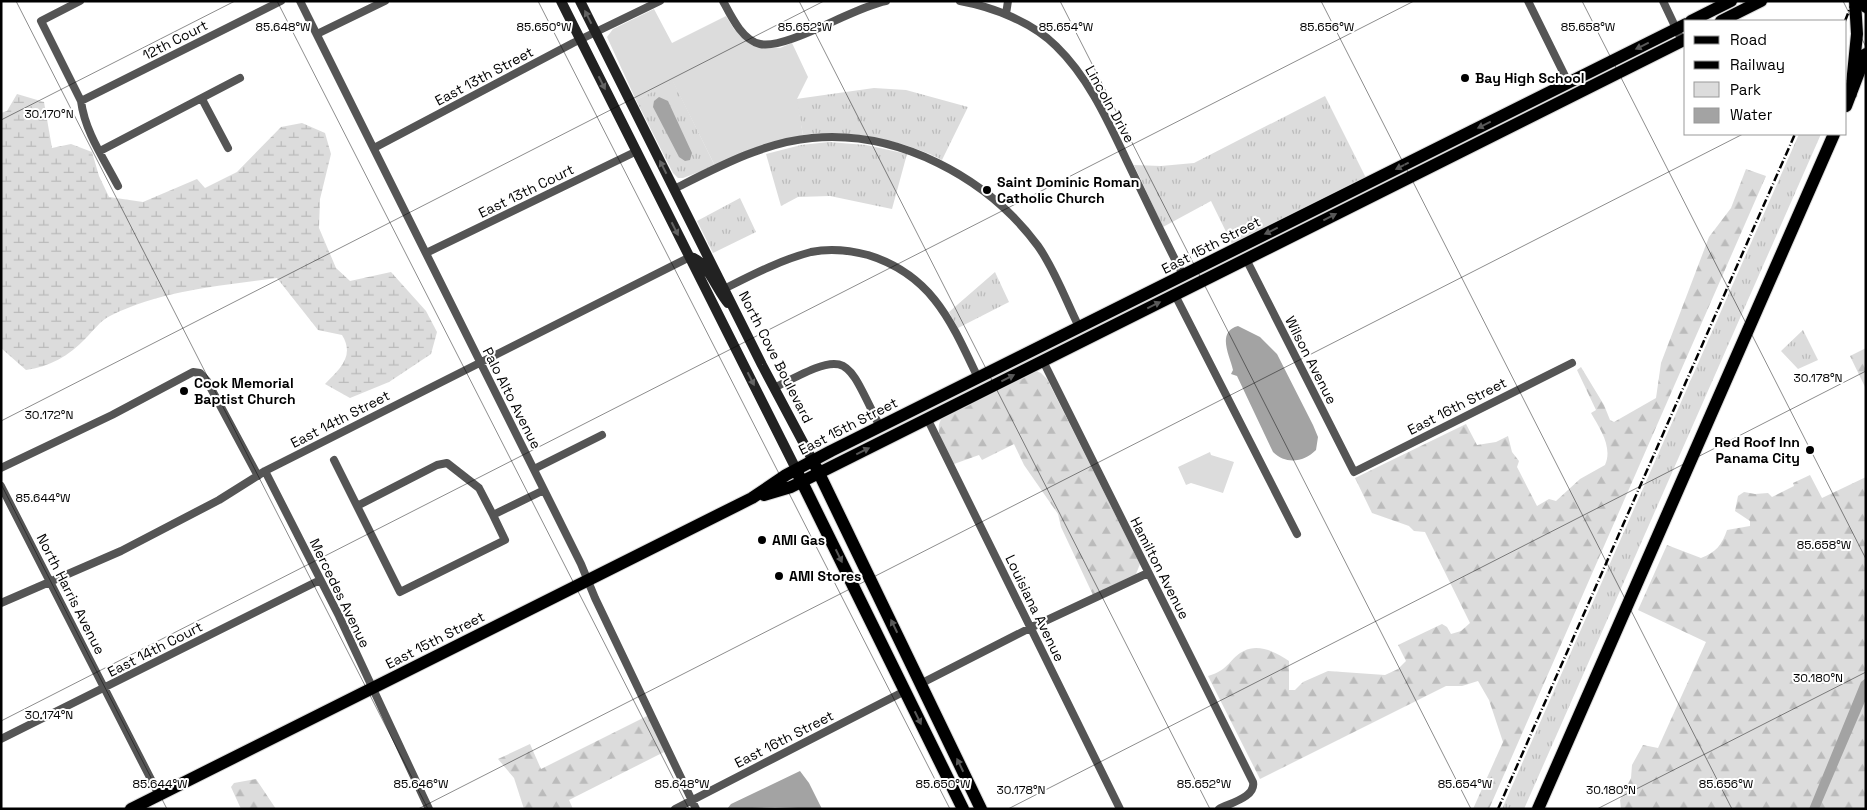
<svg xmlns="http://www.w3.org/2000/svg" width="1867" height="810" font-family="'Space Grotesk',sans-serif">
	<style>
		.grass { fill: url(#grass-tufts) }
		.forest { fill: url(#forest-firs) }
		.wetland { fill: url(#wetland-marsh) }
		.park { fill: #dcdcdc }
		.water { fill: #a3a3a3 }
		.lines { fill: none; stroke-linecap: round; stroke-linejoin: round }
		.primary-casing { stroke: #dbdbdb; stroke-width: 14 }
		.trunk-casing { stroke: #dbdbdb; stroke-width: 14 }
		.minor { stroke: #555; stroke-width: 8 }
		.secondary { stroke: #222; stroke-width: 10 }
		.primary { stroke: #000; stroke-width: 12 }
		.trunk { stroke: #000; stroke-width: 12 }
		.rail { stroke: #000; stroke-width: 2.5; stroke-dasharray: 8 2.5 1 2.5; stroke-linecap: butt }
		.oneway { fill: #646464 }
		.oneway2 { fill: #595959 }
		.ticks { fill: none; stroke: #000; stroke-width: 1; stroke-opacity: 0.45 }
		.poi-dot { fill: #000; stroke: #fff; stroke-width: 2 }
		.labels { text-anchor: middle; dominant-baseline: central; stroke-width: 4; stroke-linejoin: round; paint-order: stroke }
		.street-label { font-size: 14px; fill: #000; stroke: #fff }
		.poi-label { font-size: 14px; font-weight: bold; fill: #000; stroke: #fff; text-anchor: start }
		.ticks-label { font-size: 12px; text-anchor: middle; fill: #000; stroke: #fff; stroke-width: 4; stroke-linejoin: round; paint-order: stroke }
	</style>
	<defs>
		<pattern id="grass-tufts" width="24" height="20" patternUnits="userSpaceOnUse" patternTransform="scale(1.25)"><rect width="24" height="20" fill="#dcdcdc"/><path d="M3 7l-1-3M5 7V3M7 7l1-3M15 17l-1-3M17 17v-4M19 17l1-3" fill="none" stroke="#bbb"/></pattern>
		<pattern id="forest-firs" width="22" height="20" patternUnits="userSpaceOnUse" patternTransform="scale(1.25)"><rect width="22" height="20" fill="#dcdcdc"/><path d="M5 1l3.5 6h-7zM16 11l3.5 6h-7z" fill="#bbb"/></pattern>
		<pattern id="wetland-marsh" width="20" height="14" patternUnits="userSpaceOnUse" patternTransform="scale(1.25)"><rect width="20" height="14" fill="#dcdcdc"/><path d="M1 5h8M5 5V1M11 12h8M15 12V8" fill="none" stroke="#bbb"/></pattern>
	</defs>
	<rect width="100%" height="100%" fill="#fff"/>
	<!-- grass -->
	<path class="grass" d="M 673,81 L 715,166 L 683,178 L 678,178 L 673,173 L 636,100 Z
		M 874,88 L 906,90 L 968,107 L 942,160 C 906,141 844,128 803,135 L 796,99 Z
		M 1325,96 L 1366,178 L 1232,244 L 1211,201 L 1163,227 L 1134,165 L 1161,166 L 1194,163 Z
		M 1799,134 L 1821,134 L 1524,809 L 1502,809 Z
		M 829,142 L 866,145 L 907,154 L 892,209 L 830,196 L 798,197 L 781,206 L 766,154 L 801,145 Z
		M 740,198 L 756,232 L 713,253 L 697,221 Z
		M 995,272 L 1009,302 L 958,328 L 949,312 Z
		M 1803,330 L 1818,360 L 1798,369 L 1781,351 Z"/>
	<!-- forest -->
	<path class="forest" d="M 1746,169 L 1766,176 L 1489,809 L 1473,809 L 1503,742 L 1489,700 L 1478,681 L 1462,686 L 1446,686 L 1260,779 L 1208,676 C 1230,670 1229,658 1244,651 C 1259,643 1277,653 1289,661 L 1289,690 L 1295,690 L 1303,682 L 1328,671 L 1385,675 L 1398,669 L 1406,661 L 1398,645 L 1442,624 L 1447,627 L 1451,634 L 1461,631 L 1470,623 L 1425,532 L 1414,531 L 1409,526 L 1372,513 L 1355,478 L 1466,424 L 1477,445 L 1496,442 L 1508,436 L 1512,452 L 1519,461 L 1517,467 L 1537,506 L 1549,499 L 1556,501 L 1580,479 L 1605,465 C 1613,447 1600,429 1591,413 L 1596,410 L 1577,370 L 1581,367 L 1604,405 L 1610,420 L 1614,422 L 1656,398 L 1661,363 L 1709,237 L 1731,208 Z
		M 1866,348 L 1866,389 L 1850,356 Z
		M 1036,371 L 1041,373 L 1047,379 L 1140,564 L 1136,574 L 1093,595 L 1061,527 L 1058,514 L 1024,465 L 1014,444 L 982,460 L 979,455 L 954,464 C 947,451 931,430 943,417 Z
		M 1810,475 L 1822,498 L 1866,477 L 1866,809 L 1621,809 L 1620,800 L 1631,778 L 1632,765 L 1643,745 L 1658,748 L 1706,642 L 1638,610 L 1667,545 L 1701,558 C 1716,552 1722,545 1727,530 L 1750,526 L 1750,521 L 1735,511 L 1738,496 L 1744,492 L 1755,494 L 1768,493 L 1772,497 L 1794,486 L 1793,483 Z
		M 649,715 L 664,752 L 569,800 L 573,809 L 524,809 L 514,778 L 498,759 L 530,744 L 541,769 Z
		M 256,779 L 276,809 L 241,809 L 231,787 L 234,783 Z"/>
	<!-- wetland -->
	<path class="wetland" d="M 17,94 L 44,102 L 52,148 L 71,144 L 92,152 L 99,176 L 109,197 L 143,202 L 197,179 L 205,188 L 237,172 L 281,127 L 302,123 L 325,133 L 331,154 L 320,199 L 319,228 L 336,268 L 350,281 L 391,272 L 426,311 L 437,332 L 431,354 L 389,382 L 350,398 L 325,384 C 340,369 355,356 342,335 L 318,330 L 277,278 C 220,286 162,290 110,316 C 100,321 93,331 85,339 C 69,356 49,367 26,370 L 1,348 L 1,113 L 7,111 Z"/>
	<!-- park -->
	<path class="park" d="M 654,9 L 672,43 L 726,16 L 734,29 L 753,46 L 780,48 L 792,43 L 808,77 L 797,99 L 803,135 L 761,146 L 715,166 L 673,82 L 636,100 L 607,37 L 613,29 Z
		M 1210,452 L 1211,455 L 1234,462 L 1223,493 L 1191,483 L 1186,485 L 1178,467 Z"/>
	<!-- water -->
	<path class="water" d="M 659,97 L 668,101 L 692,153 L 690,160 L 685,161 L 679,157 L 653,107 L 654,101 Z
		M 1238,326 L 1260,337 L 1277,354 L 1313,425 L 1318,437 L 1316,450 C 1304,462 1286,465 1273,452 L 1237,376 L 1231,374 L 1233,370 C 1230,356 1216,332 1238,326 Z
		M 1866,678 L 1866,699 L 1819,809 L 1809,809 L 1861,682 Z
		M 800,771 L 809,783 L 822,809 L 775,807 L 727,809 L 731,804 Z"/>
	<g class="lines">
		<defs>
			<path id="primary" d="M 1863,1 L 1866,7
				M 1691,21 L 1731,1
				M 1721,21 L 1761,1
				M 816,467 L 981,809
				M 798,474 L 963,809
				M 764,495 L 791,487 L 1686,39
				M 131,809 L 752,498 L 786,475 L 831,451 L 1686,24"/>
			<path id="trunk" d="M 1851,94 L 1857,34 L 1855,1
				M 1846,106 L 1866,54
				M 1538,809 L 1834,134"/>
		</defs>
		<!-- primary casing -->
		<use href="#primary" class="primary-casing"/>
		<!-- trunk casing -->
		<use href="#trunk" class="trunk-casing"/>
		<!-- minor -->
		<path class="minor" d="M 80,1 L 41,21 L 81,101 C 85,132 104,159 118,186
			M 300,1 L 581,564 L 595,598 L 696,809
			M 723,1 C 731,16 742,40 760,44 C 787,50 853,7 886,1
			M 960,1 C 993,7 1032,22 1056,46 C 1088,77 1107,119 1126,159 C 1145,198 1163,237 1183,275
			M 1528,1 L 1568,82
			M 1663,1 L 1682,41
			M 1006,14 L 1008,1
			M 317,34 L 385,1
			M 202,99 L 228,148
			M 81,101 L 281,1
			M 374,148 L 573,43 L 660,1
			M 100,151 L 240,78
			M 674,189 C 716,168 764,142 812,138 C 898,130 987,177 1038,246 C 1055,270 1066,301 1079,327
			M 426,253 L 637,151
			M 1246,259 L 1354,472 L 1572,363
			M 720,291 C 748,277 780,260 811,252 C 830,248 849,250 868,255 C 932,275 951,321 978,378
			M 1175,295 L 1297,534
			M 1043,361 L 1253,782 C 1256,797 1230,803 1219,809
			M 774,388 C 850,349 844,354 880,427
			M 927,418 L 1120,809
			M 334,460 L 400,592 L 505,540 L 493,515 L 544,490
			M 1,468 L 112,415 L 193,372 L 200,373 L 207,381 L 258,476
			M 534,469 L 602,435
			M 265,471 L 339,616 L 429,809
			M 1,486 L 159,795
			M 357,506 L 437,465 L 447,463 L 479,488 L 493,515
			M 1,603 L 121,551 L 219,500 L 265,471 L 690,257
			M 922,683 L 1030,628 L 1148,573
			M 1,739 L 320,580
			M 675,809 L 905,691"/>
		<!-- secondary -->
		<path class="secondary" d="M 561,1 L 796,469
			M 580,1 L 762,365 L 813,461
			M 690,257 C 706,259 717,291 728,303"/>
		<!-- primary -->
		<use href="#primary" class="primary"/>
		<!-- trunk -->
		<use href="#trunk" class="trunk"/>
		<!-- rail -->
		<path class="rail" d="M 1845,21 L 1853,1
			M 1498,809 L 1795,134"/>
	</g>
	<!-- one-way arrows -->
	<defs><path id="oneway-solid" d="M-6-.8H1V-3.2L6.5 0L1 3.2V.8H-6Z" transform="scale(1.25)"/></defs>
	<g class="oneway">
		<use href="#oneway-solid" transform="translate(588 17) rotate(-117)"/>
		<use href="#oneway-solid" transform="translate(602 83) rotate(63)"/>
		<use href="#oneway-solid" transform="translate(663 167) rotate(-117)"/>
		<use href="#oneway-solid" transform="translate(675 229) rotate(63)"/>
		<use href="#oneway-solid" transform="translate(751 379) rotate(63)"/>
	</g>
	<g class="oneway2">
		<use href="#oneway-solid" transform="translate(1642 46) rotate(154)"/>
		<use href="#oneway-solid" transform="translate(1484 125) rotate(154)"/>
		<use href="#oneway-solid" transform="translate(1402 166) rotate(153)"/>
		<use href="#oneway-solid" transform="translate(1330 217) rotate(-27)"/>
		<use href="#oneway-solid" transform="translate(1271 231) rotate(154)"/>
		<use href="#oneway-solid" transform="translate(1154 305) rotate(-26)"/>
		<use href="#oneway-solid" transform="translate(1008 378) rotate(-27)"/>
		<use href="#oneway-solid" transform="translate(863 451) rotate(-26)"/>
		<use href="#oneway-solid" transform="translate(839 556) rotate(64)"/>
		<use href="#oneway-solid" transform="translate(894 626) rotate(-116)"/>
		<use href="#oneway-solid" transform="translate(918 718) rotate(64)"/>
		<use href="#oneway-solid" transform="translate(960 765) rotate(-116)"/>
	</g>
	<!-- ticks -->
	<path class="ticks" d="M 16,1 L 428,809M 277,1 L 689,809M 538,1 L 950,809M 799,1 L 1210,809M 1060,1 L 1471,809M 1321,1 L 1732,809M 1582,1 L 1866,559M 1843,1 L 1866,47M 1846,81 L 1866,71M 1,120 L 235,1M 1,421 L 824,1M 1,484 L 167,809M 1,721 L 1414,1M 418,809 L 1743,134M 1008,809 L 1866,371M 1597,809 L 1866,672"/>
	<!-- markers -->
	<g class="poi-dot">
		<circle cx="1465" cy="78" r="5"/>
		<circle cx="987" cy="190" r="5"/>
		<circle cx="184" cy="391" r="5"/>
		<circle cx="1810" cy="450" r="5"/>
		<circle cx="762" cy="540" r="5"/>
		<circle cx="779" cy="576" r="5"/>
	</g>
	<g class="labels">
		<!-- street labels -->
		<g class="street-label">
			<text transform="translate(175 40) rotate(-27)">12th Court</text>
			<text transform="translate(484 76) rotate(-28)">East 13th Street</text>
			<text transform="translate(1110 104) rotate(61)">Lincoln Drive</text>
			<text transform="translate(526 191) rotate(-26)">East 13th Court</text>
			<text transform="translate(1211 245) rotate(-27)">East 15th Street</text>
			<text transform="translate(776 357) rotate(63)">North Cove Boulevard</text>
			<text transform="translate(1311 360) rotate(63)">Wilson Avenue</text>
			<text transform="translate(512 398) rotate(63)">Palo Alto Avenue</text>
			<text transform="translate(1457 406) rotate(-27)">East 16th Street</text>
			<text transform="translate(340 419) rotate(-27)">East 14th Street</text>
			<text transform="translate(848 426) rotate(-27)">East 15th Street</text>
			<text transform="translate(1160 568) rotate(63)">Hamilton Avenue</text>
			<text transform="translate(340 593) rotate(64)">Mercedes Avenue</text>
			<text transform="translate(71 594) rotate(63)">North Harris Avenue</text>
			<text transform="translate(1035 608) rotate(64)">Louisiana Avenue</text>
			<text transform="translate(435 640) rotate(-27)">East 15th Street</text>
			<text transform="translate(155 649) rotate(-27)">East 14th Court</text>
			<text transform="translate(784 739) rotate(-27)">East 16th Street</text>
		</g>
		<!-- poi labels -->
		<g class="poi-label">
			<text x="1475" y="78">Bay High School</text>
			<text x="997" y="182">Saint Dominic Roman<tspan x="997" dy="16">Catholic Church</tspan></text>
			<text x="194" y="383">Cook Memorial<tspan x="194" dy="16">Baptist Church</tspan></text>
			<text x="1800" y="442" text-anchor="end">Red Roof Inn<tspan x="1800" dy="16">Panama City</tspan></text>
			<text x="772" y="540">AMI Gas</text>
			<text x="789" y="576">AMI Stores</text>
		</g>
	</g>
	<g class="ticks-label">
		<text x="283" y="31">85.648°W</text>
		<text x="544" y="31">85.650°W</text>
		<text x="805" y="31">85.652°W</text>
		<text x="1066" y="31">85.654°W</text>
		<text x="1327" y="31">85.656°W</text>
		<text x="1588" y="31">85.658°W</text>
		<text x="49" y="118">30.170°N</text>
		<text x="1818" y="382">30.178°N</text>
		<text x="49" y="419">30.172°N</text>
		<text x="43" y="502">85.644°W</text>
		<text x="1824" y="549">85.658°W</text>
		<text x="1818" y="682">30.180°N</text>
		<text x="49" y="719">30.174°N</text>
		<text x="160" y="788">85.644°W</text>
		<text x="421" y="788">85.646°W</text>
		<text x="682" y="788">85.648°W</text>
		<text x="943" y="788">85.650°W</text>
		<text x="1204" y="788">85.652°W</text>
		<text x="1465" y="788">85.654°W</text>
		<text x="1726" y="788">85.656°W</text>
		<text x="1021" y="794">30.178°N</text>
		<text x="1611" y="794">30.180°N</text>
	</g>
	<!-- border -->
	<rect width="1867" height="810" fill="none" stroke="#000000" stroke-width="5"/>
	<!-- legend -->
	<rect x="1684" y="20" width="162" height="115" fill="#ffffff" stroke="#999999"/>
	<rect x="1694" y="36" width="25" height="8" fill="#000000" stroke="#999999"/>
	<text x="1730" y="45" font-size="15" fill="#000000">Road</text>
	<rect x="1694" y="61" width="25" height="8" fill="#000000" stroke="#999999"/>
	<text x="1730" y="70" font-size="15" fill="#000000">Railway</text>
	<rect x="1694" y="82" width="25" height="15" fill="#dcdcdc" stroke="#999999"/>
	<text x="1730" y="95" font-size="15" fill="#000000">Park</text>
	<rect x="1694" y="108" width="25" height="15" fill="#a3a3a3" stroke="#999999"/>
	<text x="1730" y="120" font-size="15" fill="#000000">Water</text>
</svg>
